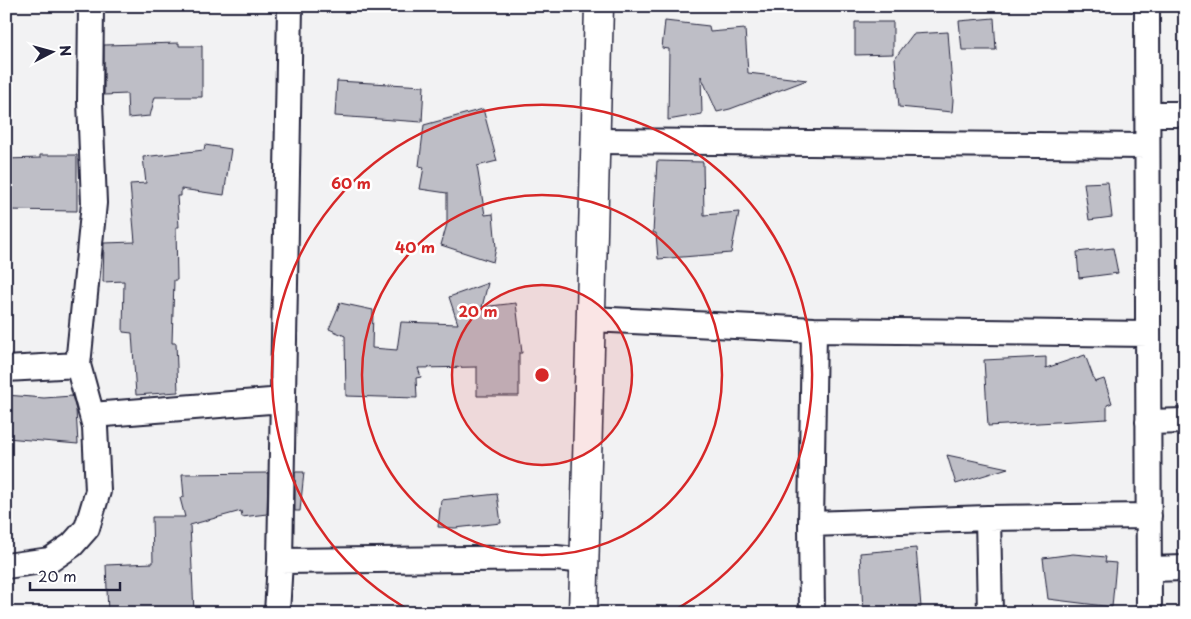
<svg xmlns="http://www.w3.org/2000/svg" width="1191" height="619" font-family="'Playpen Sans',sans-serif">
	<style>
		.building { fill: #bebec6; stroke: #22223b }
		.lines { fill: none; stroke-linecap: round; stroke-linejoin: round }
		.minor-casing { stroke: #22223b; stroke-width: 28 }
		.tertiary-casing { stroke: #22223b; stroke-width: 31 }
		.minor { stroke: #fff; stroke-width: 24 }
		.tertiary { stroke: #fff; stroke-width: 28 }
		.ring { fill: none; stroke: #d62828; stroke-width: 2.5 }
		.centre { fill: #d62828; stroke: #fff; stroke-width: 2.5 }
		.ring-label { font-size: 15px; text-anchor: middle; font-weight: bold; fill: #d62828; stroke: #fff; stroke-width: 5; stroke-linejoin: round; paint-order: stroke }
	</style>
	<rect width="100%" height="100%" fill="#f2f2f3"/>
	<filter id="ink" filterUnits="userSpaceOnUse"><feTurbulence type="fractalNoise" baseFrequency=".02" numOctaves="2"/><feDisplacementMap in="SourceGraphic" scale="10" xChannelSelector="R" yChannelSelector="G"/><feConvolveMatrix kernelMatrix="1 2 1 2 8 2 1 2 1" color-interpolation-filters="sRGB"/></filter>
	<g filter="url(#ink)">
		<!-- building -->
		<path class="building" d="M 994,18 L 996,50 L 962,50 L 959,21 Z
			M 665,21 L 709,26 L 710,32 L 745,29 L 748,73 L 807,80 L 730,109 L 717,112 L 701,76 L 702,114 L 668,120 L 669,49 L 662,48 Z
			M 855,22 L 893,22 L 893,54 L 855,55 Z
			M 948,32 L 953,100 L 952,112 L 899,107 L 895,58 L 913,34 Z
			M 179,43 L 179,46 L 202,46 L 202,97 L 155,97 L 150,116 L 128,118 L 127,94 L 104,95 L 104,45 Z
			M 337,81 L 424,86 L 422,122 L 335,116 Z
			M 483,109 L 497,161 L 477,166 L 485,215 L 493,214 L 496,248 L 493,262 L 441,245 L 447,224 L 447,193 L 420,189 L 424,167 L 419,166 L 424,125 Z
			M 205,145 L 231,149 L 224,195 L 181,189 L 181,196 L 177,196 L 179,227 L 176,227 L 177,280 L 174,280 L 172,343 L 176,343 L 178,392 L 136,395 L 132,333 L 123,332 L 124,281 L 103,282 L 104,243 L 135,242 L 130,184 L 146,183 L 143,157 L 204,150 Z
			M 40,155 L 77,155 L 77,211 L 6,210 L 6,159 L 40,158 Z
			M 657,161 L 703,162 L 704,215 L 739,212 L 731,253 L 658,259 L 656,233 L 653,233 Z
			M 1108,182 L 1112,217 L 1089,220 L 1084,183 Z
			M 1113,248 L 1118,273 L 1079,278 L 1077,252 Z
			M 488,283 L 482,307 L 516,303 L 522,353 L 519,353 L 519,396 L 477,396 L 477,367 L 418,368 L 421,377 L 416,378 L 417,398 L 346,396 L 345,336 L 329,329 L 340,303 L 373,310 L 372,348 L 397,350 L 401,322 L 458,324 L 449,297 Z
			M 1085,355 L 1095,382 L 1104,379 L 1112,403 L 1107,405 L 1107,419 L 988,426 L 984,360 L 1046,357 L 1046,368 Z
			M 6,395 L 44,398 L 72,396 L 76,410 L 78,444 L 6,438 Z
			M 947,455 L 1008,468 L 956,484 Z
			M 295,472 L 304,472 L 300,511 L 295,511 Z
			M 268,473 L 267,514 L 242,517 L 241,511 L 190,525 L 194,613 L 108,613 L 106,565 L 153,563 L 152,517 L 185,517 L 180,498 L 184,497 L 182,474 Z
			M 497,494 L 501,523 L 455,528 L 438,527 L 441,500 Z
			M 916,548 L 921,607 L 915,607 L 915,610 L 863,612 L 860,553 Z
			M 1073,554 L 1106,557 L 1105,562 L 1116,563 L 1112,607 L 1048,599 L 1043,558 Z"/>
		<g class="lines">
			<defs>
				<path id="minor" d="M 290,6 L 280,561 L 556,558 L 585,561
					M 1147,6 L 1149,613
					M 1148,114 L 1185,114
					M 596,141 L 1147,146
					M 591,319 L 814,330 L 1148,334
					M 6,369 L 78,365
					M 92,415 L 283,400
					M 1148,422 L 1185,421
					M 988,518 L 990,613
					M 811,524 L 988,518 L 1149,516
					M 6,566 L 50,560 L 72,545 L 87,528 L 98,491 L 95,427 L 78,365 L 94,203 L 90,101 L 91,6
					M 1149,569 L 1185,568
					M 277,613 L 280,561
					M 812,613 L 811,524 L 814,330"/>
				<path id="tertiary" d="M 583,613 L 599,6"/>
			</defs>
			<!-- minor casing -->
			<use href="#minor" class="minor-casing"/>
			<!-- tertiary casing -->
			<use href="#tertiary" class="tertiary-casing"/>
			<!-- minor -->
			<use href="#minor" class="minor"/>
			<!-- tertiary -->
			<use href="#tertiary" class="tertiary"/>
		</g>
	</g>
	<!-- distance rings -->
	<circle cx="542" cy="375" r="90" fill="#d62828" fill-opacity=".12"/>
	<g class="ring">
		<circle cx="542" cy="375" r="90"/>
		<circle cx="542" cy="375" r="180"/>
		<path d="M413 612A270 270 0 1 1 671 612"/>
	</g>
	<circle cx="542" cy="375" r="8" class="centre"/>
	<g class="ring-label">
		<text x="351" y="189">60 m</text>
		<text x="415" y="253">40 m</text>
		<text x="478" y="317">20 m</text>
	</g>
	<!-- margin -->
	<rect width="1191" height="619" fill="none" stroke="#fff" stroke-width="25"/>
	<rect x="12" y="12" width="1166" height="594" fill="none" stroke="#22223b" stroke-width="2" filter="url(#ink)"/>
	<!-- north arrow -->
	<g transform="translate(52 52) rotate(84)" stroke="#ffffff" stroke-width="4" paint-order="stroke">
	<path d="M0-4L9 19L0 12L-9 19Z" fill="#22223b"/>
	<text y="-8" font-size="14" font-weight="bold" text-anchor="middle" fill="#22223b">N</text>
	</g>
	<!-- scale -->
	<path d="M30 582v8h90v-8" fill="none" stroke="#22223b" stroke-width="2.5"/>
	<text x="38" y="582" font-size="15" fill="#22223b" stroke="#ffffff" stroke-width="4" paint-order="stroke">20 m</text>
</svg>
